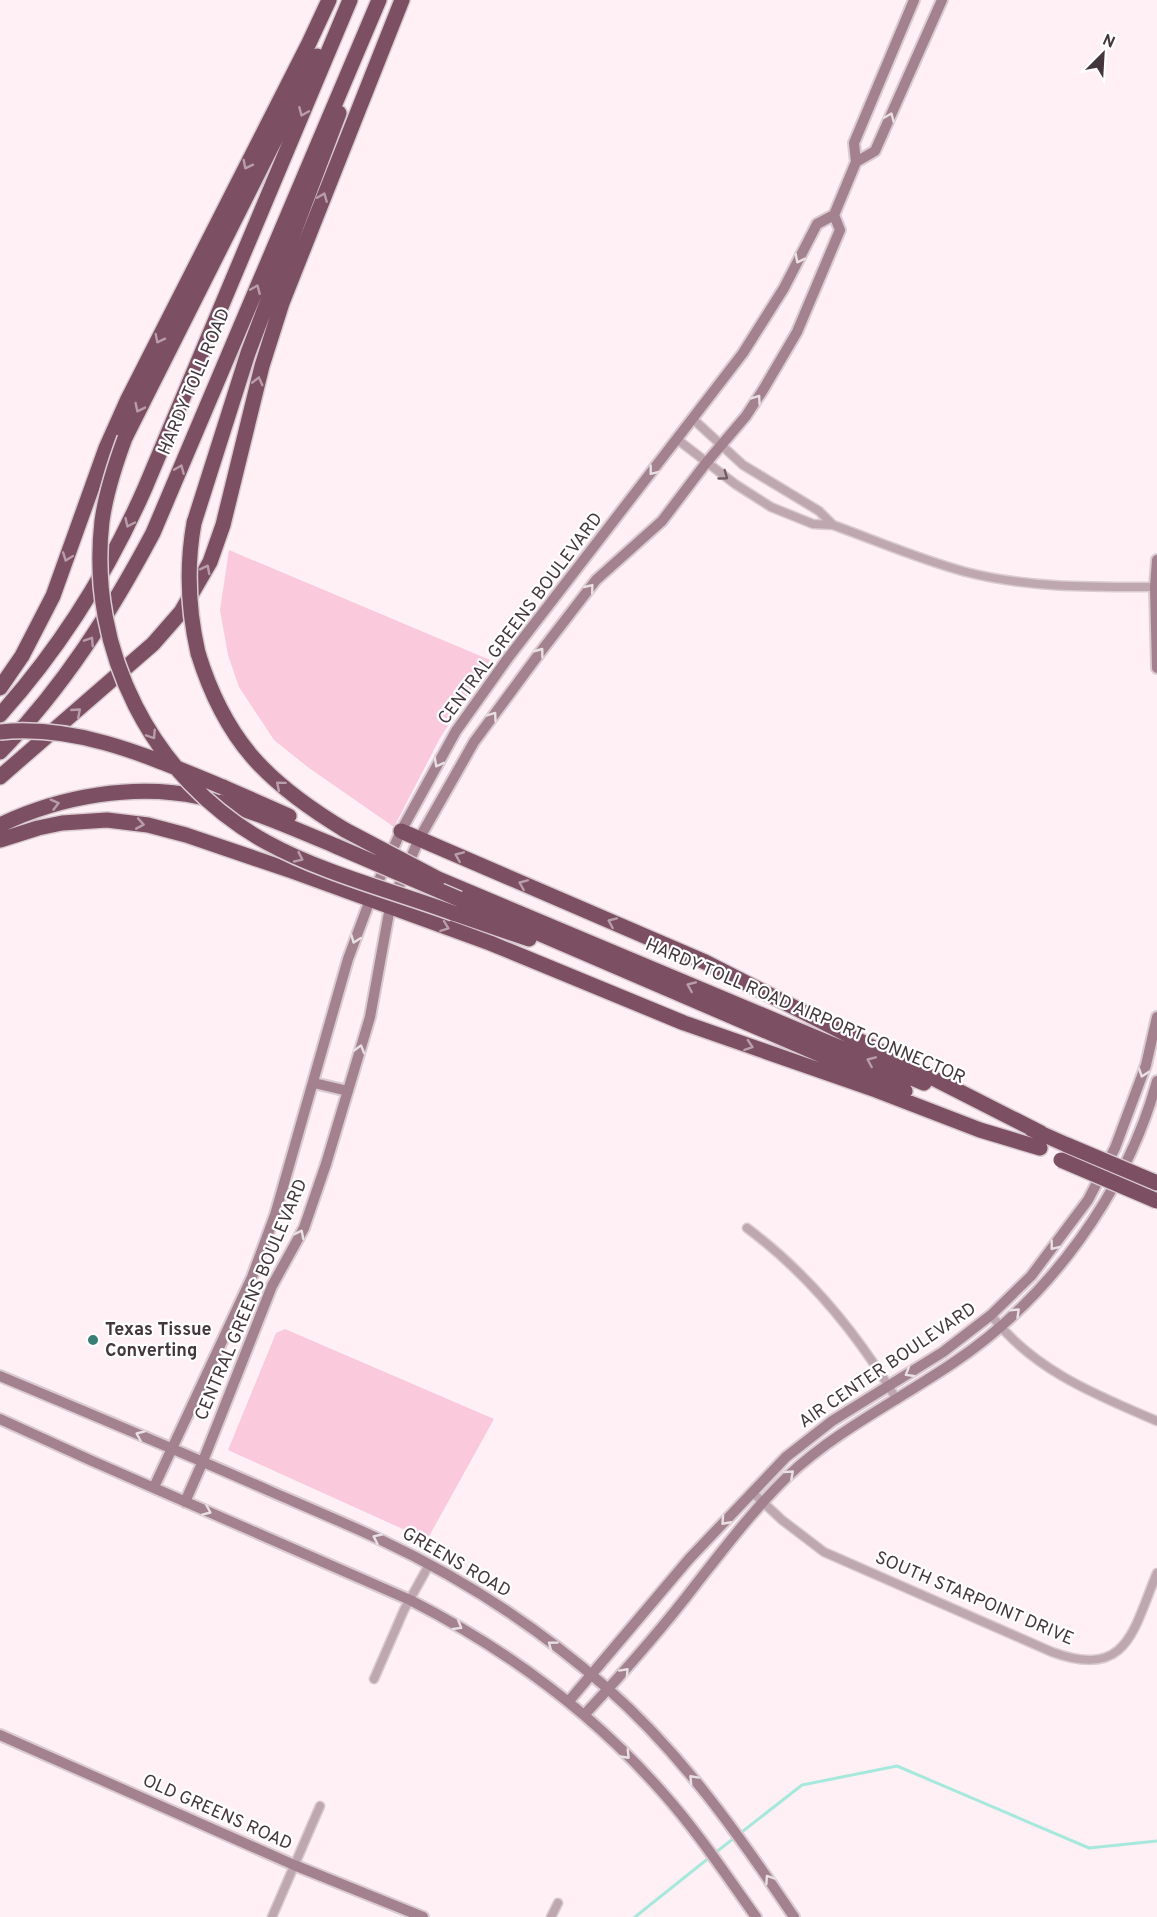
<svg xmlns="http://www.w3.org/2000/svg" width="1157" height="1917" font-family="Overpass,sans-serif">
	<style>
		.green { fill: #fbc9dc }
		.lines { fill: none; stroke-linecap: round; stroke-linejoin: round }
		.stream { stroke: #a7e8dc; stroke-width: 3 }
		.street-casing { stroke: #d9cbd0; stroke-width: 11 }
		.secondary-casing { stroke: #d9cbd0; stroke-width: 14 }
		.highway-casing { stroke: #d9cbd0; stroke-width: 18 }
		.street { stroke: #bea7af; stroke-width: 8 }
		.secondary { stroke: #a3818e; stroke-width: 10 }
		.highway { stroke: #7d4f62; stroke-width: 15 }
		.highway-bridge-casing { stroke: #d9cbd0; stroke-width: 18; stroke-linecap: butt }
		.highway-bridge { stroke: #7d4f62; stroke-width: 15 }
		.oneway { stroke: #b89ea9 }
		.oneway2 { stroke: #e8e0e3 }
		.oneway3 { stroke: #6f5e64 }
		.poi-dot { fill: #397e74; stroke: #fff; stroke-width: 2 }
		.labels { text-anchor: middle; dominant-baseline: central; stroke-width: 4.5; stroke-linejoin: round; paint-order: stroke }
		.street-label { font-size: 18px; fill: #44363c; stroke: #fff }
		.poi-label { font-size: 18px; font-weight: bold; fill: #44363c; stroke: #fff; text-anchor: start }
	</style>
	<rect width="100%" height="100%" fill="#fef0f5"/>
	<!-- green -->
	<path class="green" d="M 229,550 L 490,660 L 440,738 L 394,827 L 309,768 L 274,740 L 239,687 L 228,655 L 220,610 Z
		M 285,1329 L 494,1419 L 427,1540 L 228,1450 L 276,1333 Z"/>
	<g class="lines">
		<!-- stream -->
		<path class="stream" d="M 715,1853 L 802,1785 L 897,1766 L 1089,1848 L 1157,1841
			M 635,1917 L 710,1857"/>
		<defs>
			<path id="street" d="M 693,419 L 743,465 L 819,511 L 833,525
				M 678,440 L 735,484 L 771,507 L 813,524 L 833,525 C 877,541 921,560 966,572 C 1028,588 1093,587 1157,587
				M 747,1228 C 810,1275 857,1333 897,1400
				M 991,1315 C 1033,1370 1096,1395 1157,1421
				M 752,1492 L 782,1520 L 824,1552 L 1052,1652 C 1128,1680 1133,1630 1157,1573
				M 374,1679 L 404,1610 L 429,1565
				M 272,1917 L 320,1806
				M 551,1917 L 558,1903"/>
			<path id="secondary" d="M 856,162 L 875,151 L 942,0
				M 1157,560 L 1155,587 L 1157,668
				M 314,1083 L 348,1091
				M 0,1376 C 91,1414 182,1452 272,1492 C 309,1508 345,1523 381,1540 C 462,1578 540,1629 607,1688 C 682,1754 739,1835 794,1917
				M 0,1419 L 90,1460 L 410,1600 C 506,1649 591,1711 663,1793 C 697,1831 726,1875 756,1917
				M 154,1487 L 252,1277 L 275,1215 L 348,959 L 370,900 L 401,831 L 456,731 L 508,658 L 743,353 L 784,288 L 817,224 L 834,215 L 856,162 L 854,143 L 914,0
				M 185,1502 L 203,1461 L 272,1286 L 304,1228 L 326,1164 L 370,1017 L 390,907 L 419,839 L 474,742 L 539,654 L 596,580 L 662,521 L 706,463 L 746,416 L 763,390 L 797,332 L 840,230 L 834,215
				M 569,1701 L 689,1559 L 786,1457 L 832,1421 L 943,1352 L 991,1315 L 1031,1276 L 1088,1200 L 1115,1148 L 1146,1065 L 1157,1017
				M 585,1714 C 624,1672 662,1629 697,1583 C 726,1546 754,1509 788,1476 C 834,1432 900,1399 953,1363 C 1049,1299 1126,1193 1157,1081
				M 0,1735 L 294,1865 L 423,1917"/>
			<path id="highway" d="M 125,438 L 317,56
				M 194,523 L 248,353 L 339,113
				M 198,653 C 225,741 267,783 345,830
				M 0,688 L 22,656 L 53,596 L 106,448 L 127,401 L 309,43 L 329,0
				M 0,715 C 61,647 108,572 145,488 L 350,0
				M 0,752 C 63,688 111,612 153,533 L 379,0
				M 0,777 L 153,644 L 181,612 L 210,562 L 223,525 L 262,366 L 282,303 L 402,0
				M 223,787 L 289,816
				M 0,825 C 60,796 135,783 200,797 C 248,808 293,828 338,847
				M 401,831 L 705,962 L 1041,1133
				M 0,840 L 38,828 L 62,823 L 107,820 L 148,825 L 186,835 L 292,871 L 490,943 L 684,1023 L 876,1090 L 980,1130 L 1040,1148
				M 438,879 L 924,1083
				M 459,899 L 905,1091
				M 453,913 L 529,939
				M 1031,1129 L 1067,1145"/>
		</defs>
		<!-- street casing -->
		<use href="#street" class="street-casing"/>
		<!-- secondary casing -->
		<use href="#secondary" class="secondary-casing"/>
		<!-- highway casing -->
		<use href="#highway" class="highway-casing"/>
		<!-- street -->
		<use href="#street" class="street"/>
		<!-- secondary -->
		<use href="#secondary" class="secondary"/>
		<!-- highway -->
		<use href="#highway" class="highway"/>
		<defs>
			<path id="highway-bridge" d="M 125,438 C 115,465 106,492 102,521 C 87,650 152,779 266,842 C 322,873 393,891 453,913
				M 194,523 C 186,567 188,609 198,653
				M 0,732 C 79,724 152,758 223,787
				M 345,830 L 438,879
				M 338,847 L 459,899
				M 1067,1145 L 1157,1183
				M 1061,1160 L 1157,1201"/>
		</defs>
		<!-- highway-bridge casing -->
		<use href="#highway-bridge" class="highway-bridge-casing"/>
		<!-- highway-bridge -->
		<use href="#highway-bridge" class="highway-bridge"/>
	</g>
	<!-- one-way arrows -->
	<defs><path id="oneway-chevron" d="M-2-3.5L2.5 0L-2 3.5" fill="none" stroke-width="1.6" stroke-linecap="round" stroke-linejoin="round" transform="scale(1.5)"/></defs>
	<g class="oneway">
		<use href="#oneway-chevron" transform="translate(303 112) rotate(113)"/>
		<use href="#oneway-chevron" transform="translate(247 165) rotate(117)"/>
		<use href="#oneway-chevron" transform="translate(323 197) rotate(-68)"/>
		<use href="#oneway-chevron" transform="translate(256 289) rotate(-67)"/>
		<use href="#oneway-chevron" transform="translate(159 339) rotate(117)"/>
		<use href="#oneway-chevron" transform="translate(258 381) rotate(-76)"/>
		<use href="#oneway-chevron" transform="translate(139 408) rotate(116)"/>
		<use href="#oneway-chevron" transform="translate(180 469) rotate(-67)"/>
		<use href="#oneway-chevron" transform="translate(129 523) rotate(115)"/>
		<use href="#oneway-chevron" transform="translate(67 557) rotate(110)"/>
		<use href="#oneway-chevron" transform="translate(206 569) rotate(-63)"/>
		<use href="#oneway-chevron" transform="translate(90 641) rotate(-57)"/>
		<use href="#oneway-chevron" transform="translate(77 712) rotate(-41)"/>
		<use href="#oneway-chevron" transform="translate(152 735) rotate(57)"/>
		<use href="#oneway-chevron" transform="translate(280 785) rotate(-140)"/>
		<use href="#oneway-chevron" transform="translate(55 804) rotate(-15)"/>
		<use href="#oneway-chevron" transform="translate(140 824) rotate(10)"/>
		<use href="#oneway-chevron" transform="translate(459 856) rotate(-157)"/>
		<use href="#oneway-chevron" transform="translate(299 858) rotate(25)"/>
		<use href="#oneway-chevron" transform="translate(523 884) rotate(-157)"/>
		<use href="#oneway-chevron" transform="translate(612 922) rotate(-157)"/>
		<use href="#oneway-chevron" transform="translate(445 927) rotate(20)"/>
		<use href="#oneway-chevron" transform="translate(691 986) rotate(-157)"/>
		<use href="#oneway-chevron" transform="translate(749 1046) rotate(19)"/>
		<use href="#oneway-chevron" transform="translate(871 1061) rotate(-157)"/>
	</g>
	<g class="oneway2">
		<use href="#oneway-chevron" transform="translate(890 117) rotate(-67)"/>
		<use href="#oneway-chevron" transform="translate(799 259) rotate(117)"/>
		<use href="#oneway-chevron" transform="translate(757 399) rotate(-55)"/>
		<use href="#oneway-chevron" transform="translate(653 471) rotate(128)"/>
		<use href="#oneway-chevron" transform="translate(590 588) rotate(-51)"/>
		<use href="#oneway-chevron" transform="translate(540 652) rotate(-53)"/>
		<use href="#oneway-chevron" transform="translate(493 716) rotate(-55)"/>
		<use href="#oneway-chevron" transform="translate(438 763) rotate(119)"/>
		<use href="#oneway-chevron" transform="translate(355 939) rotate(110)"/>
		<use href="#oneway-chevron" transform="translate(360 1049) rotate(-74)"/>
		<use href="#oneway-chevron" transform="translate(1143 1073) rotate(109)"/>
		<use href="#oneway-chevron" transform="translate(300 1234) rotate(-63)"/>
		<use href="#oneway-chevron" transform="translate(1054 1246) rotate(128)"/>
		<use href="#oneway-chevron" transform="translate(1016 1312) rotate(-44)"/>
		<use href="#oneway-chevron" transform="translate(909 1373) rotate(149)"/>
		<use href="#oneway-chevron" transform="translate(140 1435) rotate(-157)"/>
		<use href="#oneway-chevron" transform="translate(790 1474) rotate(-42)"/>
		<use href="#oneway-chevron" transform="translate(207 1511) rotate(23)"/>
		<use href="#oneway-chevron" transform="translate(725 1521) rotate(132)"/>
		<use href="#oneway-chevron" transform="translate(377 1538) rotate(-155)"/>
		<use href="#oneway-chevron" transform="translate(458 1626) rotate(31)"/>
		<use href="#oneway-chevron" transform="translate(552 1645) rotate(-143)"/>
		<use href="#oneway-chevron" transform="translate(625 1672) rotate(-47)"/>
		<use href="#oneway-chevron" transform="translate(626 1755) rotate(46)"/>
		<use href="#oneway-chevron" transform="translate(693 1779) rotate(-133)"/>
		<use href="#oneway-chevron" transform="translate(769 1879) rotate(-124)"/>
	</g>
	<use class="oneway3" href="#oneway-chevron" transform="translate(724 476) rotate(36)"/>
	<!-- markers -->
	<circle class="poi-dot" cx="93" cy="1340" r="6"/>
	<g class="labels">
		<!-- street labels -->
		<g class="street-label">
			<text transform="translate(195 382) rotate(-67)">HARDY TOLL ROAD</text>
			<text transform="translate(521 619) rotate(-53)">CENTRAL GREENS BOULEVARD</text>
			<text transform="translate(805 1012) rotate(23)">HARDY TOLL ROAD AIRPORT CONNECTOR</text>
			<text transform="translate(252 1300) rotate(-67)">CENTRAL GREENS BOULEVARD</text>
			<text transform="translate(888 1366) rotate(-34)">AIR CENTER BOULEVARD</text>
			<text transform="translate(456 1563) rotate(30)">GREENS ROAD</text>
			<text transform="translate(974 1599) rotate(23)">SOUTH STARPOINT DRIVE</text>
			<text transform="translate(217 1813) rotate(24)">OLD GREENS ROAD</text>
		</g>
		<!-- poi labels -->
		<g class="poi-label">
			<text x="105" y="1330">Texas Tissue<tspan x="105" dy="21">Converting</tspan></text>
		</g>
	</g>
	<!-- north arrow -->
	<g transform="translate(1103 54) rotate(24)" stroke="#ffffff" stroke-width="4.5" paint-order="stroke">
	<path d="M0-4.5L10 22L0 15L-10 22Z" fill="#44363c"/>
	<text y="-9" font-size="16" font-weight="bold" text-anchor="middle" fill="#44363c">N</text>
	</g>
</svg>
